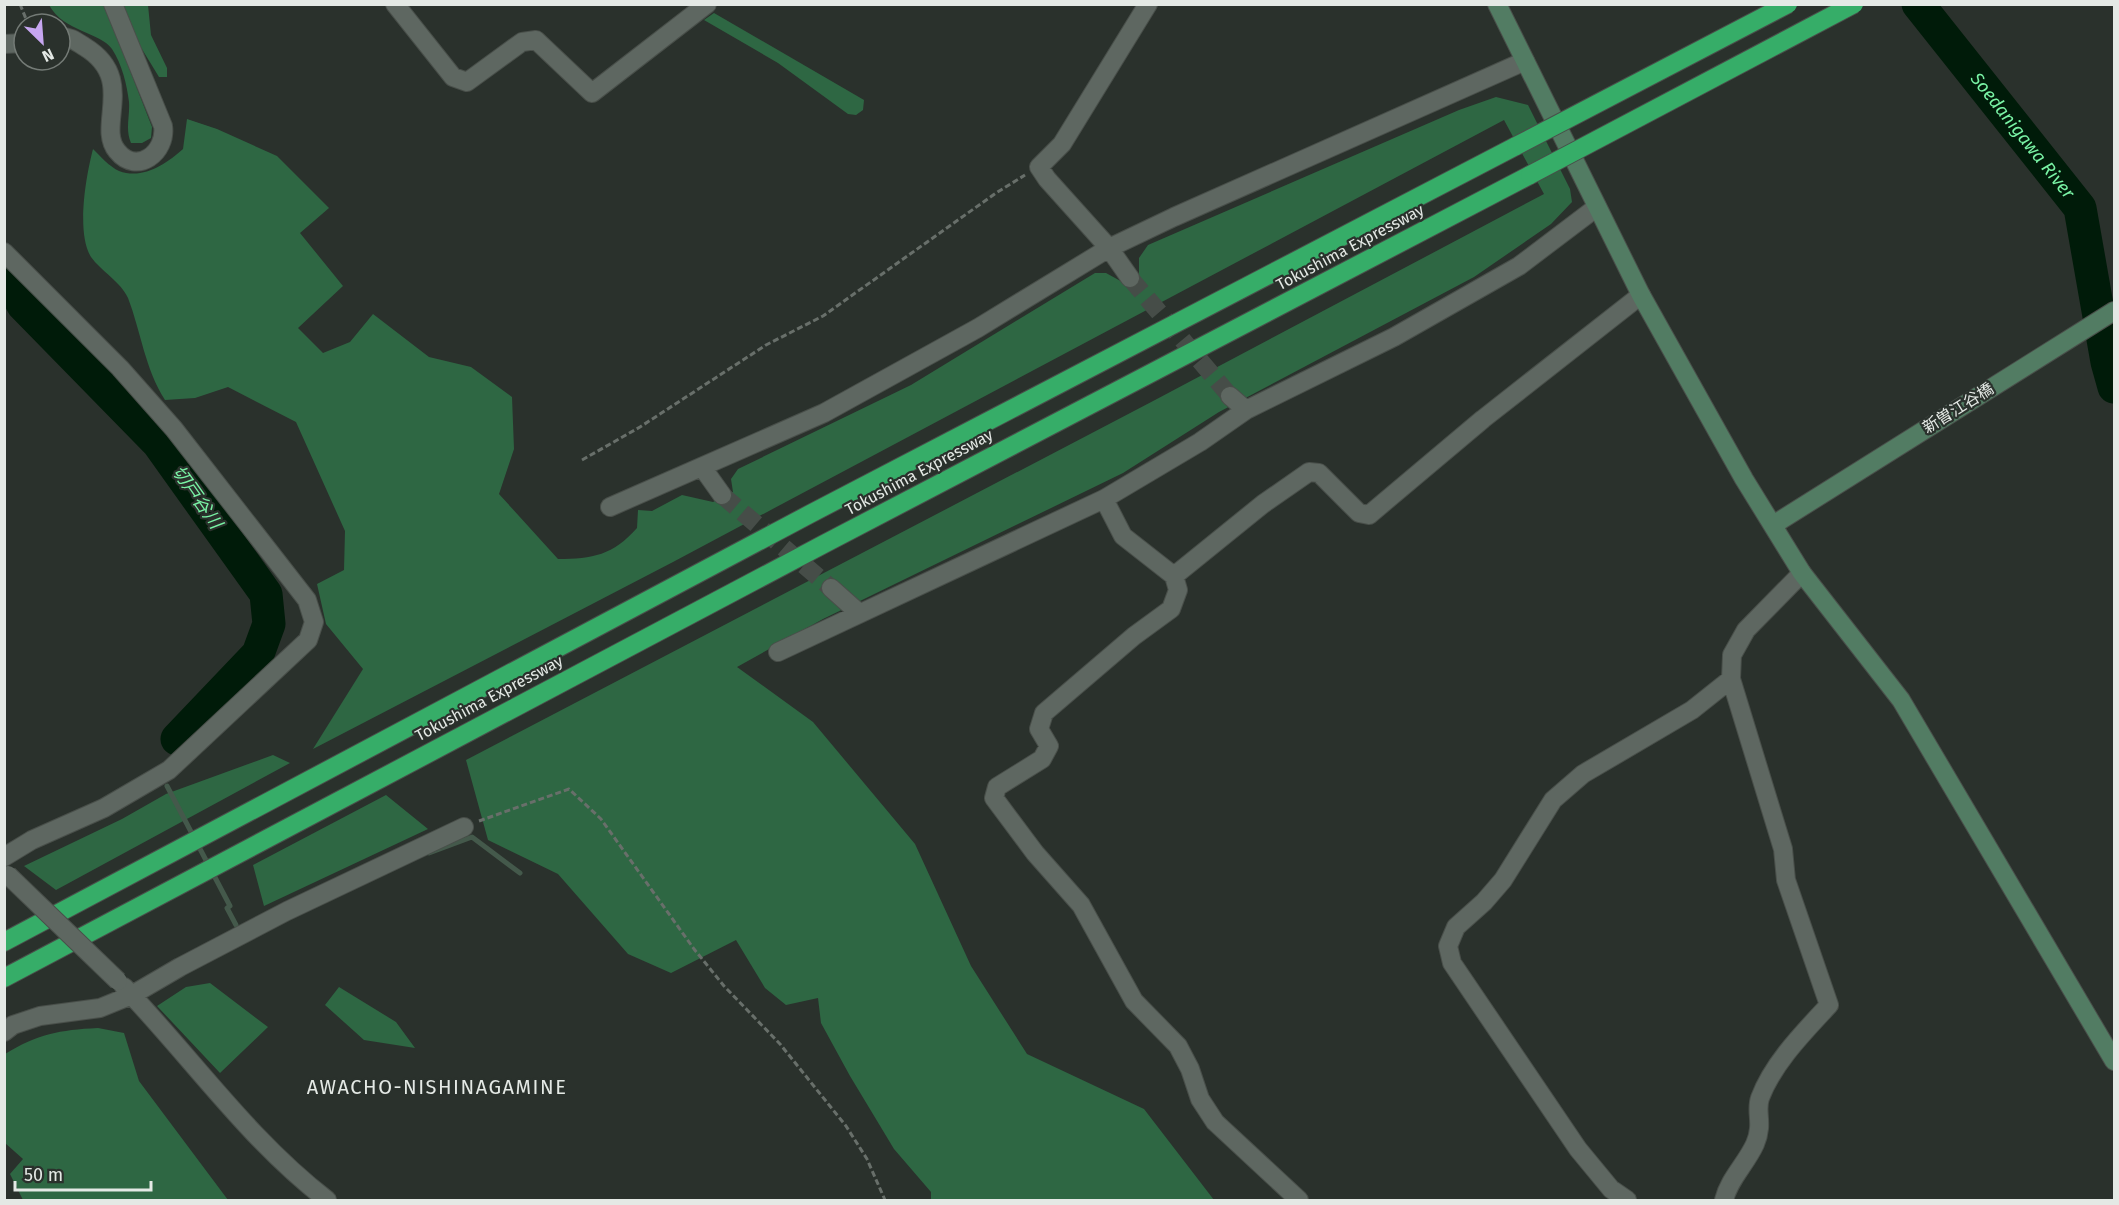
<svg xmlns="http://www.w3.org/2000/svg" width="2119" height="1205" font-family="'Fira Sans','Noto Sans JP',sans-serif">
	<style>
		.green { fill: #2e6743 }
		.lines { fill: none; stroke-linecap: round; stroke-linejoin: round }
		.stream { stroke: #44594b; stroke-width: 5 }
		.river { stroke: #001b09; stroke-width: 33 }
		.street-tunnel { stroke: #464d48; stroke-width: 18; stroke-dasharray: 18 9; stroke-linecap: butt }
		.street-casing { stroke: #494f4a; stroke-width: 20 }
		.secondary-casing { stroke: #494f4a; stroke-width: 20 }
		.highway-casing { stroke: #494f4a; stroke-width: 20 }
		.path { stroke: #686f6a; stroke-width: 3; stroke-dasharray: 6 3; stroke-linecap: butt }
		.street { stroke: #5e6761; stroke-width: 18 }
		.secondary { stroke: #527c63; stroke-width: 18 }
		.highway { stroke: #36ad68; stroke-width: 18 }
		.street-bridge-casing { stroke: #494f4a; stroke-width: 20; stroke-linecap: butt }
		.highway-bridge-casing { stroke: #494f4a; stroke-width: 20; stroke-linecap: butt }
		.street-bridge { stroke: #5e6761; stroke-width: 18 }
		.highway-bridge { stroke: #36ad68; stroke-width: 18 }
		.labels { text-anchor: middle; dominant-baseline: central; stroke-width: 4.5; stroke-linejoin: round; paint-order: stroke }
		.street-label { font-size: 16px; fill: #e4e9e5; stroke: #2a312c }
		.water-label { font-size: 18px; font-style: italic; fill: #79f3a5; stroke: #2a312c }
		.quarter-label { font-size: 20px; letter-spacing: 1.5px; fill: #e4e9e5; stroke: #2a312c }
	</style>
	<rect width="100%" height="100%" fill="#2a312c"/>
	<!-- green -->
	<path class="green" d="M 49,5 L 148,5 L 151,35 L 167,68 L 167,77 L 159,77 L 137,41 L 117,37 L 152,127 L 151,138 L 142,143 L 131,143 C 125,129 130,117 129,102 C 127,85 122,64 112,49 C 100,32 64,32 49,5 Z
		M 714,13 L 864,100 L 863,110 L 856,115 L 848,114 L 778,63 L 704,20 Z
		M 1496,97 L 1528,105 L 1570,189 L 1572,202 L 1551,224 L 1474,277 L 1219,412 L 1123,473 L 823,619 L 737,667 L 813,722 L 915,844 L 971,966 L 1027,1054 L 1144,1109 L 1214,1200 L 931,1200 L 931,1192 L 894,1149 L 850,1076 L 821,1023 L 818,998 L 786,1005 L 765,988 L 736,940 L 671,973 L 628,954 L 558,874 L 488,840 L 466,760 L 1155,400 L 1544,194 L 1504,120 L 673,562 L 313,749 L 363,669 L 326,624 L 317,584 L 344,570 L 345,531 L 296,422 L 228,387 L 195,398 L 165,400 C 145,369 141,332 128,298 C 121,282 101,271 91,257 C 76,233 86,176 93,149 C 100,156 110,167 119,171 C 143,180 166,164 183,149 L 187,119 L 217,129 L 277,156 L 329,208 L 300,233 L 343,286 L 298,328 L 323,353 L 350,342 L 373,314 L 429,357 L 471,367 L 512,397 L 514,449 L 499,494 L 558,559 C 593,559 613,555 637,528 L 638,510 L 652,511 L 682,495 L 713,502 L 733,492 L 731,479 L 738,469 L 911,385 L 1095,273 L 1106,273 L 1126,284 L 1139,277 L 1139,258 L 1148,245 L 1459,110 Z
		M 273,755 L 290,763 L 56,890 L 24,866 L 122,819 L 166,794 Z
		M 386,795 L 428,829 L 264,906 L 253,865 Z
		M 210,983 L 268,1027 L 220,1073 L 157,1006 L 186,987 Z
		M 339,987 L 396,1022 L 415,1048 L 364,1040 L 325,1005 Z
		M 98,1028 L 124,1033 L 139,1081 L 228,1200 L 23,1200 L 10,1174 L 23,1159 L 5,1143 L 5,1054 C 38,1034 59,1030 98,1028 Z"/>
	<g class="lines">
		<!-- stream -->
		<path class="stream" d="M 167,786 L 230,906 L 227,908 L 236,925
			M 429,853 L 472,837 L 520,873"/>
		<!-- river -->
		<g class="river">
			<path id="s1" d="M 1918,4 L 2080,208 L 2107,362 L 2114,387"/>
			<path d="M 4,272 L 23,305 L 158,443 L 266,594 L 269,624 L 258,654 L 177,739"/>
		</g>
		<!-- street-tunnel -->
		<path class="street-tunnel" d="M 1130,278 L 1230,396
			M 722,495 L 831,588"/>
		<defs>
			<path id="street" d="M 395,4 L 453,77 L 467,82 L 522,42 L 536,40 L 592,93 L 707,4
				M 60,37 C 70,36 77,42 85,47 C 137,79 96,126 117,151 C 137,176 167,152 163,126 L 113,4
				M 4,44 L 24,43
				M 4,252 L 120,368 L 174,429 L 307,600 L 314,622 L 308,640 L 169,770 L 104,808 L 32,840 L 4,857
				M 1130,278 L 1109,248 L 1047,179 L 1039,167 L 1062,144 L 1148,4
				M 1230,396 L 1246,410
				M 702,467 L 722,495
				M 1104,499 L 1123,536 L 1174,576 L 1263,504 L 1309,472 L 1319,473 L 1359,513 L 1369,515 L 1483,419 L 1641,295
				M 610,507 L 824,413 L 978,328 L 1109,248 L 1174,217 L 1525,61
				M 1174,576 L 1178,590 L 1171,609 L 1134,636 L 1044,713 L 1039,729 L 1049,746 L 1042,759 L 997,787 L 994,798 L 1035,853 L 1081,905 L 1134,1001 L 1178,1046 L 1190,1069 L 1200,1099 L 1215,1122 L 1299,1200
				M 831,588 L 859,613
				M 778,652 L 1104,499 L 1200,442 L 1246,410 L 1394,337 L 1519,266 L 1597,207
				M 124,987 C 192,1058 248,1139 327,1200
				M 4,1032 L 13,1025 L 40,1016 L 100,1008 L 132,995 L 180,967 L 287,911 L 464,827
				M 1627,1200 L 1611,1189 L 1578,1149 L 1452,963 L 1448,946 L 1456,927 L 1484,902 L 1503,880 L 1553,800 L 1583,774 L 1692,710 L 1731,679
				M 1724,1200 C 1729,1179 1746,1164 1755,1144 C 1764,1123 1755,1112 1760,1098 C 1773,1063 1804,1032 1829,1005 L 1786,880 L 1783,849 L 1731,679 L 1732,655 L 1746,630 L 1802,573"/>
			<path id="secondary" d="M 1497,4 L 1641,295 L 1744,479 L 1802,573 L 1901,700 L 2114,1061
				M 1773,525 L 2114,311"/>
			<path id="highway" d="M 4,942 L 810,514 L 1516,146
				M 4,978 L 824,544 L 1530,175"/>
		</defs>
		<!-- street casing -->
		<use href="#street" class="street-casing"/>
		<!-- secondary casing -->
		<use href="#secondary" class="secondary-casing"/>
		<!-- highway casing -->
		<use href="#highway" class="highway-casing"/>
		<!-- path -->
		<path class="path" d="M 20,4 L 28,24
			M 582,460 L 640,427 L 766,345 L 823,316 L 996,193 L 1025,175
			M 479,821 L 569,789 L 601,819 L 694,949 L 724,986 L 780,1044 L 846,1126 L 867,1159 L 885,1200"/>
		<!-- street -->
		<use href="#street" class="street"/>
		<!-- secondary -->
		<use href="#secondary" class="secondary"/>
		<!-- highway -->
		<use href="#highway" class="highway"/>
		<defs>
			<path id="street-bridge" d="M 8,875 L 118,981"/>
			<path id="highway-bridge" d="M 1516,146 L 1788,4
				M 1530,175 L 1854,4"/>
		</defs>
		<!-- street-bridge casing -->
		<use href="#street-bridge" class="street-bridge-casing"/>
		<!-- highway-bridge casing -->
		<use href="#highway-bridge" class="highway-bridge-casing"/>
		<!-- street-bridge -->
		<use href="#street-bridge" class="street-bridge"/>
		<!-- highway-bridge -->
		<use href="#highway-bridge" class="highway-bridge"/>
	</g>
	<g class="labels">
		<!-- street labels -->
		<g class="street-label">
			<text transform="translate(1350 247) rotate(-28)">Tokushima Expressway</text>
			<text transform="translate(1958 408) rotate(-32)">新曽江谷橋</text>
			<text transform="translate(919 472) rotate(-28)">Tokushima Expressway</text>
			<text transform="translate(489 698) rotate(-28)">Tokushima Expressway</text>
		</g>
		<!-- water labels -->
		<g class="water-label">
			<text stroke="none"><textPath href="#s1" startOffset="168">Soedanigawa River</textPath></text>
			<text transform="translate(197 497) rotate(55)">切戸谷川</text>
		</g>
		<!-- quarter labels -->
		<g class="quarter-label">
			<text x="437" y="1087">AWACHO-NISHINAGAMINE</text>
		</g>
	</g>
	<!-- border -->
	<rect width="2119" height="1205" fill="none" stroke="#e4e9e5" stroke-width="12"/>
	<!-- north arrow -->
	<g transform="translate(42 42) rotate(155)"><circle r="28" fill="#2a312c" stroke="#747b76" stroke-width="1.5"/>
	<path d="M0-4.5L10 22L0 15L-10 22Z" fill="#c6a6f0"/>
	<text y="-9" font-size="16" font-weight="bold" text-anchor="middle" fill="#e4e9e5">N</text>
	</g>
	<!-- scale -->
	<path d="M15 1181v9h136v-9" fill="none" stroke="#e4e9e5" stroke-width="3"/>
	<text x="24" y="1181" font-size="18" fill="#e4e9e5" stroke="#2a312c" stroke-width="4.5" paint-order="stroke">50 m</text>
</svg>
